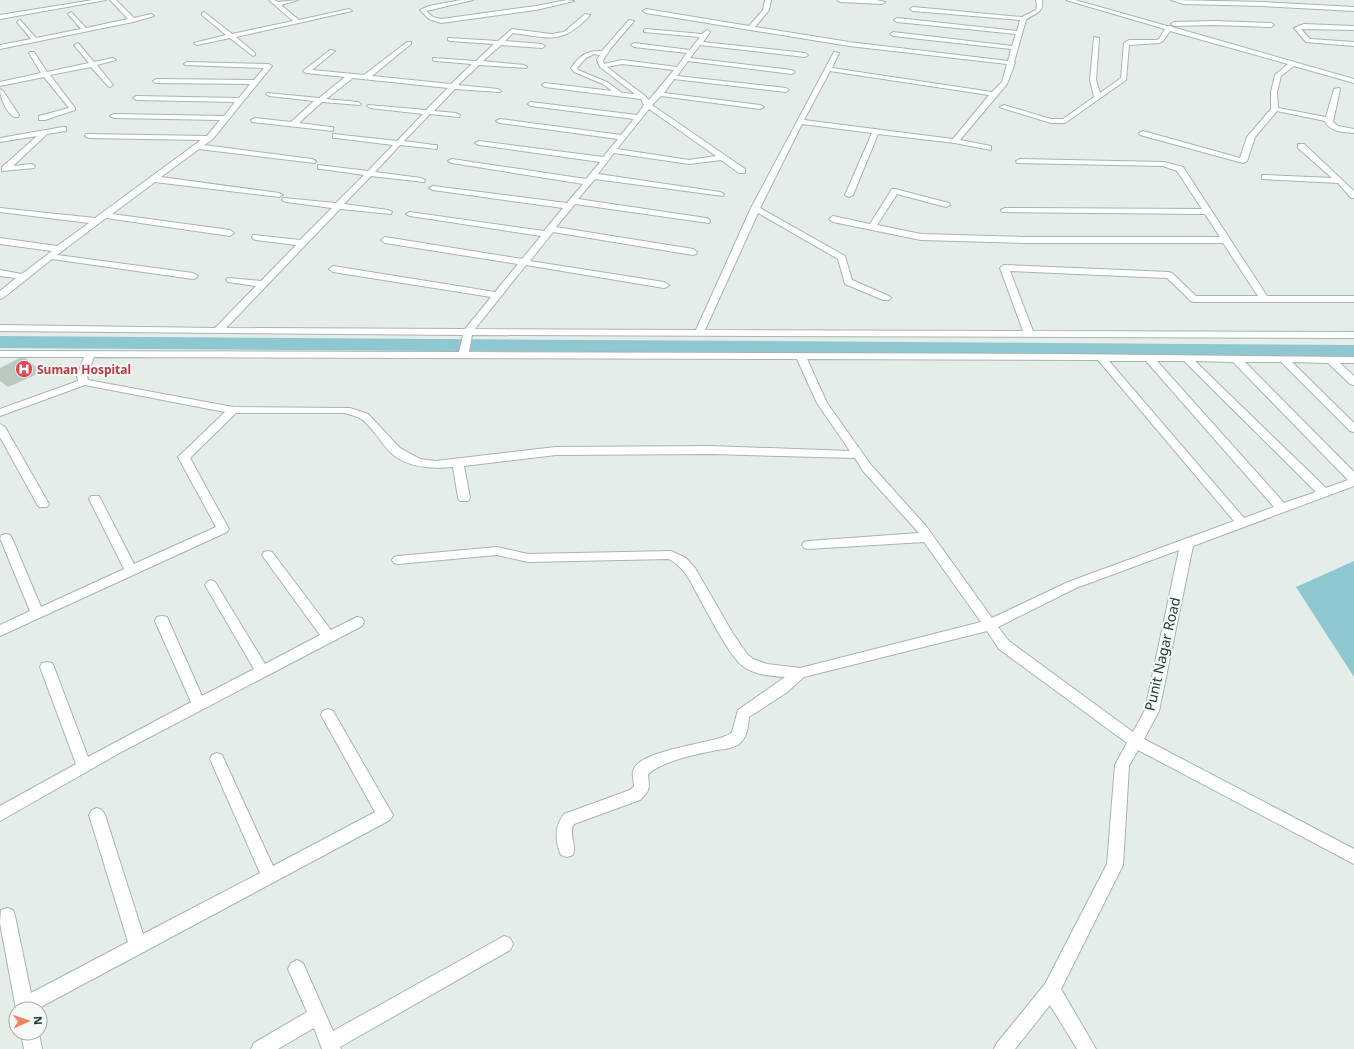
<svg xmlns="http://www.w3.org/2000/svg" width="1354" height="1049" font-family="'Noto Sans',sans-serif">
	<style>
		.water { fill: #8fc7d0 }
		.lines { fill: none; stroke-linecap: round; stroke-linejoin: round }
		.canal { fill: #8fc7d0; fill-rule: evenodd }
		.building { fill: #bac8c2 }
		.minor-casing { stroke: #a7b5b0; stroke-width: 2 }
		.minor { fill: #fff; fill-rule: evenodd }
		.labels { text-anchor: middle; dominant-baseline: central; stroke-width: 4; stroke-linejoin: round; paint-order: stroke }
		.health-label { font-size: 12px; font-weight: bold; fill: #be3a42; stroke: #f5faf7; text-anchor: start }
		.near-street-label { font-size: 14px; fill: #243f37; stroke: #f5faf7 }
	</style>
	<rect width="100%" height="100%" fill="#e5ede9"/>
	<!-- water -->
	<path class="water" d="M 1354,561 L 1354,677 L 1296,587 Z"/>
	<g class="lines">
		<!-- canal -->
		<path class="canal" d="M 0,336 L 1354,345 L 1354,357 L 0,348 Z"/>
	</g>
	<!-- building -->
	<path class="building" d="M 20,358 L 25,358 L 42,372 L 8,387 L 0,381 L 0,368 Z"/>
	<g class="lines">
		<defs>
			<path id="minor" d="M 93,0 L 106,0 L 0,19 L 0,15 Z
				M 110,0 L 116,0 L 134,18 L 151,14 L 154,16 L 133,22 L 0,49 L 0,45 L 31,39 L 17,22 L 20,20 L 36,38 L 81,29 L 68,14 L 71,12 L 86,28 L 128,19 Z
				M 269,0 L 275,0 L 278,2 L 298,0 L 281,5 L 299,20 L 349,9 L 352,11 L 236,37 L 255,53 L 255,55 L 253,56 L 230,38 L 197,45 L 194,43 L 226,35 L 202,15 L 202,13 L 204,12 L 232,34 L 293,21 Z
				M 461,0 L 473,0 L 426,11 L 433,17 L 441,19 L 536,6 L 567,0 L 574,1 L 536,10 L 441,23 L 429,19 L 420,10 L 429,6 Z
				M 765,0 L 771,0 L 769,10 L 755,27 L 849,42 L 1008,61 L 1011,49 L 893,36 L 890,34 L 893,32 L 1012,46 L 1016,34 L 897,22 L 894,20 L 897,18 L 1017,31 L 1020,20 L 913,11 L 910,9 L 913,7 L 1022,17 L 1036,10 L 1037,6 L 1036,0 L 1042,0 C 1044,14 1034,13 1026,20 L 1014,62 L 1015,63 L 1007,84 L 960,140 L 991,146 L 991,150 L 955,143 L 878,134 L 853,195 L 849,197 L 845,195 L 872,133 L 802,124 L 760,208 L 845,256 L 852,280 L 889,296 L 891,298 L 889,300 L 883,300 L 845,284 L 838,259 L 758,213 L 705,330 L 1023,331 L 1000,268 L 1004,265 L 1169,272 L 1172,273 L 1196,296 L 1258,296 L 1223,243 L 1025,243 L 921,240 L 833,222 L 829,219 L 833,216 L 870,224 L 892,189 L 895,189 L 949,203 L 950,205 L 946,207 L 897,194 L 877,225 L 921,234 L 1025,237 L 1220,237 L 1205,214 L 1002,212 L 1001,210 L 1005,208 L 1202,209 L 1177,171 L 1163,166 L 1017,163 L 1016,161 L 1020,159 L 1164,162 L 1183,167 L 1267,296 L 1354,296 L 1354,302 L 1194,302 L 1191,301 L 1167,278 L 1010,271 L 1033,331 L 1354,332 L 1354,338 L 472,335 L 469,352 L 1058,354 L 1354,357 L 1354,363 L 1340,363 L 1354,376 L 1354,385 L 1350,384 L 1328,363 L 1292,362 L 1354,423 L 1354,432 L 1350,431 L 1281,362 L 1245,362 L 1354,472 L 1354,486 L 1193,546 L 1159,711 L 1144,739 L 1354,849 L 1354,864 L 1138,750 L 1129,766 L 1123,865 L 1061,989 L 1096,1049 L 1077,1049 L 1050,1005 L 1015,1049 L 994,1049 L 997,1043 L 1045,984 L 1107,864 L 1115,765 L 1127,743 L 999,649 L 987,631 L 804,677 L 786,693 L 749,717 C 748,725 748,734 742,741 C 737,748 725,749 717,750 C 697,754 663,761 648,774 C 649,788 651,790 640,800 L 574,824 C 568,834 577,845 573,855 L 567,857 L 561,855 C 555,841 554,827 564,814 L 630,790 L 634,786 C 634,782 632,775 633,771 C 639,749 713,744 730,734 L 732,732 L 738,710 L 785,677 C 772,676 755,675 744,667 C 729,657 706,609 696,592 C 689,578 683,567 669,559 L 528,562 L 497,555 L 398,564 L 394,563 L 392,560 L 394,557 L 398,556 L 497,547 L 528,554 L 671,551 L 686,558 L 695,568 L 732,632 L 747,654 L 753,659 L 767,664 L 800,668 L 981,622 L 924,542 L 808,549 L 804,548 L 802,545 L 804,542 L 808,541 L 919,533 L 863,471 L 855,458 L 711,454 L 556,455 L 464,466 L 470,498 L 468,501 L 460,501 L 458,498 L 453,467 C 432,469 408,468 391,453 C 382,444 370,424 360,418 C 356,416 350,415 345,413 L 236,413 L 190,458 L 229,529 L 227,532 L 0,636 L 0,625 L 30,611 L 0,538 L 2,535 L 6,534 L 10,535 L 12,538 L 41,607 L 124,569 L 89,499 L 91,496 L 99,496 L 134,564 L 216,527 L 178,457 L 225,412 L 85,385 L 0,416 L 0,409 L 78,381 L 77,376 L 84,357 L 0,357 L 0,351 L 459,352 L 463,335 L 0,331 L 0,325 L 215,328 L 256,286 L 228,282 L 226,280 L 228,278 L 261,281 L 296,245 L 256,240 L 253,239 L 252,237 L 253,235 L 300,240 L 332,208 L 286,202 L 282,200 L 283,198 L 336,203 L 364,175 L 321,169 L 318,169 L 318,165 L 368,171 L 393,145 L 336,138 L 333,138 L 333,134 L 397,141 L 423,114 L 370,108 L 367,106 L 368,105 L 426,110 L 448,88 L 353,78 L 326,99 L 358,102 L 361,104 L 360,105 L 322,102 L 299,123 L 330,127 L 333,127 L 333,131 L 252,122 L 251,120 L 255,118 L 291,122 L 314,101 L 269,96 L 266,94 L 267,93 L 319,98 L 345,77 L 306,73 L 303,71 L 330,50 L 335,51 L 312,70 L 364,75 L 407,42 L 411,42 L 411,44 L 372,76 L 451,84 L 472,64 L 435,61 L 433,60 L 433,58 L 476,61 L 494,44 L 450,41 L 448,40 L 448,38 L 498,41 L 512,29 L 551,34 L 564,32 L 585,14 L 590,15 C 563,45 549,38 513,33 L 505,41 L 542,44 L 545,46 L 542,48 L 501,45 L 483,61 L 524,65 L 527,67 L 526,68 L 479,65 L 458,85 L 498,89 L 501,91 L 500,92 L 455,89 L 434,111 L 456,113 L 460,115 L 459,117 L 430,114 L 404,141 L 434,145 L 437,145 L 437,149 L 400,145 L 375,172 L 421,178 L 425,180 L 424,182 L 371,176 L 344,204 L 388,210 L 392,212 L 391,214 L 340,209 L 226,328 L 465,329 L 491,297 L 333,272 L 329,269 L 333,266 L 495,292 L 518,264 L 385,243 L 381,240 L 385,237 L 522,259 L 541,236 L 410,216 L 406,214 L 410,212 L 544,231 L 563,208 L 433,190 L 429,188 L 433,186 L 567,203 L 583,184 L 452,163 L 448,161 L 452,159 L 586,179 L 600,162 L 479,145 L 475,143 L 479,141 L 603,157 L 618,139 L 500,123 L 496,121 L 500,119 L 621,135 L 634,119 L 531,106 L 528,104 L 531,102 L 637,115 L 644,105 L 641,99 L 545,87 L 542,85 L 545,83 L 612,91 L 603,84 L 574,72 L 571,68 C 579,56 587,50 602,51 L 629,20 L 634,21 L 611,48 L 603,60 L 604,64 L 622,60 L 677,67 L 687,53 L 634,47 L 631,45 L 634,43 L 690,50 L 700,37 L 644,32 L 644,30 L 646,29 L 702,34 L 707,30 L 710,32 L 703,42 L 805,53 L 808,55 L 805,57 L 700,45 L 690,58 L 792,70 L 795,72 L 792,74 L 688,61 L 677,76 L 786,88 L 789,90 L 786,92 L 674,79 L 664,93 L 760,105 L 764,107 L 760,109 L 661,96 L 652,105 L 745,169 L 745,173 L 739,173 L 721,160 L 689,164 L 614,153 L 598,174 L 720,192 L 724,194 L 723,196 L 595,179 L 578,199 L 706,218 L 709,219 L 710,221 L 709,223 L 575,204 L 556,227 L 693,249 L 697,252 L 696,254 L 693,255 L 553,232 L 530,261 L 664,282 L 669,285 L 667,287 L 664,288 L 526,265 L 475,329 L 696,330 L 751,208 L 834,52 L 839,53 L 832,68 L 992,92 L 1002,82 L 1007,64 L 849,46 L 646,13 L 643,11 L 646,9 L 749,26 L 763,10 ZM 594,54 L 600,55 L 597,60 L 600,67 L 635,94 L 622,93 L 607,82 L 578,70 L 577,68 L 586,58 ZM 622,64 L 674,70 L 649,100 L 645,96 L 607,67 ZM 830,71 L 989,95 L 953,139 L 804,120 ZM 649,109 L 716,156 L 689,160 L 617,149 ZM 94,357 L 797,359 L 817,403 L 850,451 L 711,446 L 556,447 L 436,461 L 420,459 L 400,448 L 368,414 L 350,408 L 233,407 L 88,380 L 87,376 ZM 807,359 L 1098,360 L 1234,521 L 1068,582 L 992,618 L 926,526 L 871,465 L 827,403 ZM 1109,361 L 1146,361 L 1274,507 L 1244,518 ZM 1157,361 L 1184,361 L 1316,492 L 1284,503 ZM 1195,361 L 1233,362 L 1348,480 L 1326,488 ZM 1179,550 L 1145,710 L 1133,732 L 1009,641 L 998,627 L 1076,588 Z
				M 837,0 L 876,0 L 885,2 L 882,4 L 840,2 Z
				M 1066,0 L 1075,0 L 1167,26 L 1171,26 L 1172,27 L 1354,79 L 1354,83 L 1294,66 L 1281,76 L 1277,92 L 1278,108 L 1326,117 L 1334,89 L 1339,88 L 1340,89 L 1333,122 L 1338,126 L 1354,129 L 1354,133 C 1344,132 1329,132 1325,121 L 1277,111 L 1255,137 L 1247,161 L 1243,163 L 1140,135 L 1139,133 L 1143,131 L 1240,158 L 1247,137 L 1271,109 L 1271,92 L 1275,75 L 1288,64 L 1170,31 L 1163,41 L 1159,43 L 1129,45 L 1126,80 L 1065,123 L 1051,123 L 1002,108 L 1000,107 L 1004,105 L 1051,119 L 1063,119 L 1094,97 L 1090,80 L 1094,37 L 1099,38 L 1096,80 L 1100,93 L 1121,78 L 1124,43 L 1129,40 L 1156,40 L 1159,39 L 1165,29 Z
				M 1171,0 L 1263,2 L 1354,7 L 1354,11 L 1263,6 L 1184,4 Z
				M 1214,21 L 1271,23 L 1274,25 L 1271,27 L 1214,25 L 1174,26 L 1171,24 L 1174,22 Z
				M 1304,24 L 1354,26 L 1354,30 L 1301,29 L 1310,39 L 1354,42 L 1354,46 L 1306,42 L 1294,28 Z
				M 77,43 L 79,44 L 94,62 L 113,58 L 116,60 L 97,65 L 113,85 L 110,87 L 108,86 L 91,67 L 50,75 L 75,108 L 75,110 L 45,120 L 39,120 L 39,116 L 69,108 L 44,77 L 0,86 L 0,82 L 41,73 L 29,53 L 30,52 L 34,52 L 47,72 L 89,63 L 74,45 Z
				M 187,62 L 269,64 L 272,66 L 212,140 L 204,145 L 312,159 L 316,161 L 315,163 L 199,149 L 161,177 L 279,193 L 283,195 L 279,197 L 155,182 L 112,214 L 230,230 L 234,233 L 230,236 L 106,218 L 57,255 L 193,273 L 198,276 L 196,278 L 193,279 L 52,259 L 3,298 L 0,299 L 0,291 L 16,278 L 0,276 L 0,270 L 22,274 L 52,251 L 0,244 L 0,238 L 57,246 L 89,223 L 0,212 L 0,208 L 95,218 L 201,140 L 89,138 L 85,136 L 86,134 L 207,136 L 220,120 L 114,118 L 110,116 L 114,114 L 224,116 L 235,102 L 136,100 L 133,98 L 136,96 L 239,98 L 250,84 L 156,83 L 153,81 L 156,79 L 254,80 L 264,68 L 185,65 L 184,64 Z
				M 0,89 L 3,91 L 19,115 L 18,117 L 15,117 C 7,114 0,98 0,89 Z
				M 63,127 L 66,127 L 66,131 L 47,134 L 13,166 L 31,164 L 35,166 L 34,168 L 2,171 L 2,167 L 37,136 L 0,142 L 0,138 Z
				M 1298,144 L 1304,144 L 1354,191 L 1354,198 L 1351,198 L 1338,183 L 1262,179 L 1262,175 L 1265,175 L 1332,178 L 1298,148 Z
				M 0,424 L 5,427 L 49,504 L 47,507 L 39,507 L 37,504 L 0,437 Z
				M 268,551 L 272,552 L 331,630 L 357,617 L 362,618 L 364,622 L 362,626 L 125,750 L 0,821 L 0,806 L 76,764 L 40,667 L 42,663 L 47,662 L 52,663 L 54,667 L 88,757 L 191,702 L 155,621 L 157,617 L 162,616 L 167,617 L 202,696 L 254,669 L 205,585 L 207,582 L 211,580 L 215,582 L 265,664 L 320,635 L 264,558 L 262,555 L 264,552 Z
				M 328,709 L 333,711 L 390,810 L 393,815 L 390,820 L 37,1009 L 16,1009 L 0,923 L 1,910 L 7,908 L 13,910 L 15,916 L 31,993 L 128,942 L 89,815 L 92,810 L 97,808 L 102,810 L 105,815 L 143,934 L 260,873 L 210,759 L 212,755 L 217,753 L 222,755 L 273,866 L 375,812 L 321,715 L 323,711 Z
				M 504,936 L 510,938 L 513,944 L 510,950 L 340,1047 L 341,1049 L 322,1049 L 314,1028 L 278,1049 L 251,1049 L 254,1043 L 307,1012 L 288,969 L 291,963 L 297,960 L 303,963 L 333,1031 Z
				M 21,1033 L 39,1033 L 42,1049 L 24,1049 Z"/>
		</defs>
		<!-- minor casing -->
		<use href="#minor" class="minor-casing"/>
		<!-- minor -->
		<use href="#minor" class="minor"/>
	</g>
	<!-- icons -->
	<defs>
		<symbol id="hospital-disc" viewBox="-11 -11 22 22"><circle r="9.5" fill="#e0444e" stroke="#f5faf7"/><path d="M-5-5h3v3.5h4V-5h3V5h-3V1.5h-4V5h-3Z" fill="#fff"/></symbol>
	</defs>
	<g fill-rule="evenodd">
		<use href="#hospital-disc" x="14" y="359" width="20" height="20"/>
	</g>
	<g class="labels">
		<!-- health labels -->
		<g class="health-label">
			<text x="37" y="369">Suman Hospital</text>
		</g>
		<!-- near-street labels -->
		<g class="near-street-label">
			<text transform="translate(1162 654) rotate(-77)">Punit Nagar Road</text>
		</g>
	</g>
	<!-- north arrow -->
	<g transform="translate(28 1021) rotate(87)"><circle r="19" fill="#f5faf7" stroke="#a1afaa"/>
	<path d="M0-3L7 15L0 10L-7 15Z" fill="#ed8363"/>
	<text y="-6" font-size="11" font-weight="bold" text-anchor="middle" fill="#243f37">N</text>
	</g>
</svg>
